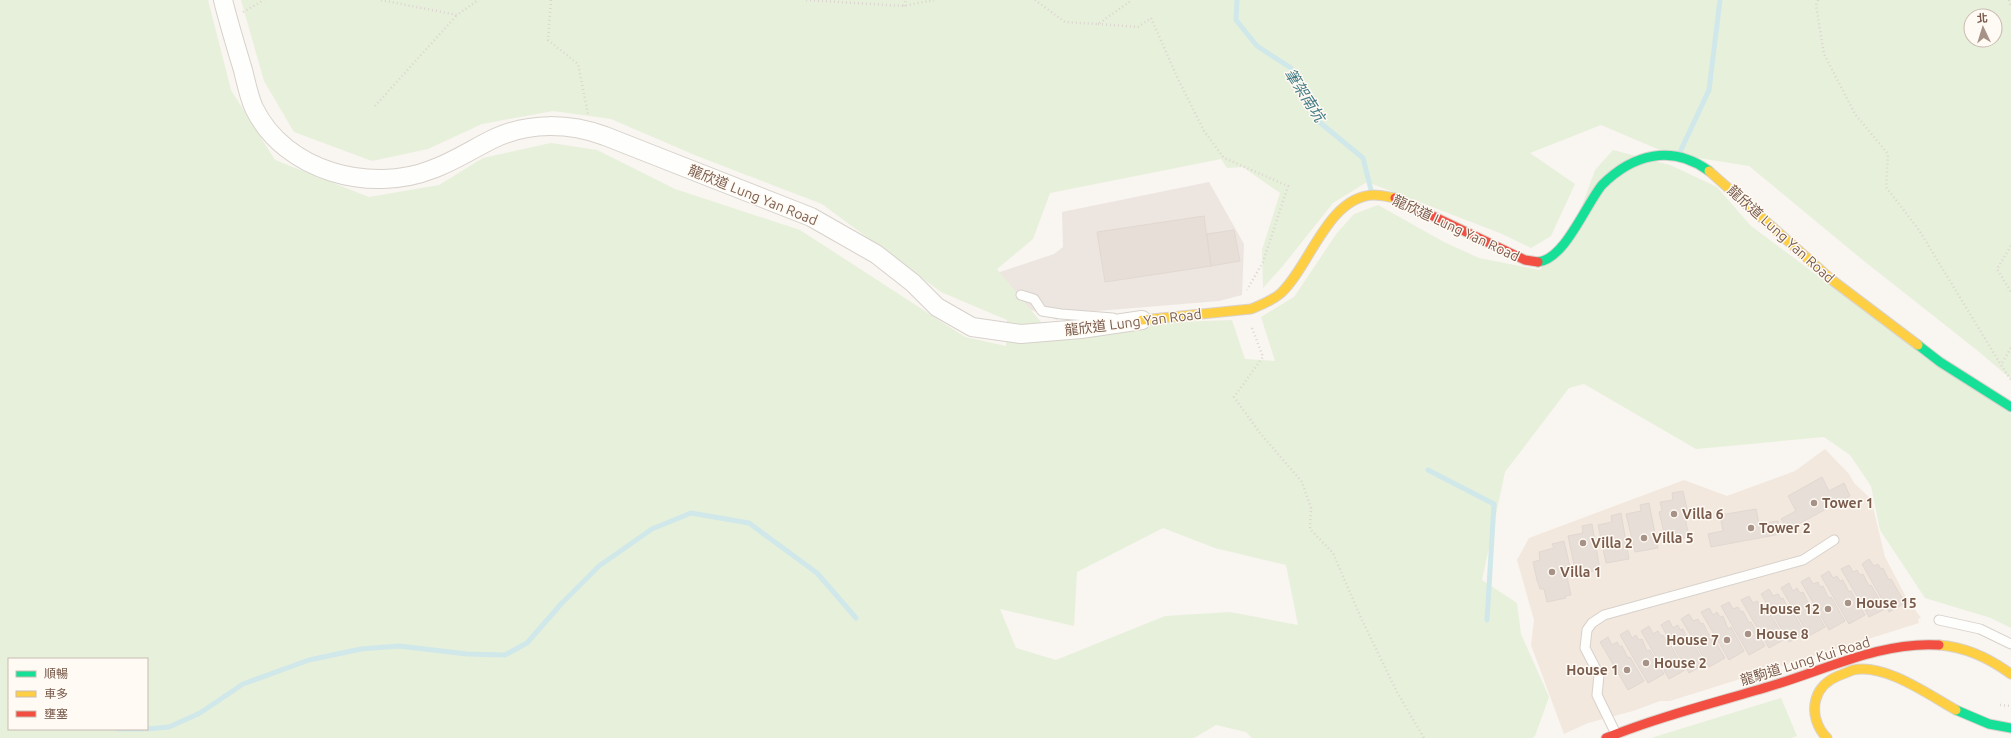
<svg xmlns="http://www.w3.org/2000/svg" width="2011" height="738" font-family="Ubuntu,'Noto Sans TC',sans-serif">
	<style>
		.residential { fill: #f2e8de }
		.industrial { fill: #ede5e0 }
		.green { fill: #e7f0db; fill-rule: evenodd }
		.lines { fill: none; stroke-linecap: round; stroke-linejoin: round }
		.stream { stroke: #d0e8ea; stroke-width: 5 }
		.building { fill: #e6ded7; stroke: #e2d8d2 }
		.lane-casing { stroke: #d7d1cb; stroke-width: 11 }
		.street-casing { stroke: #d7d1cb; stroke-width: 20 }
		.fast-casing { stroke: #d9d2cb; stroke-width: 11 }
		.slow-casing { stroke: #d9d2cb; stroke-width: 11 }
		.jam-casing { stroke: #d9d2cb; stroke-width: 11 }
		.path { stroke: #dcd5d0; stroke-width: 2.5; stroke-dasharray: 1 3; stroke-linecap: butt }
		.lane { stroke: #fefefd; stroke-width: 9 }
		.street { stroke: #fefefd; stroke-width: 18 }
		.fast { stroke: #16e098; stroke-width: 9 }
		.slow { stroke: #ffcf43; stroke-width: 9 }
		.jam { stroke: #f24e42; stroke-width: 9 }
		.poi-dot { fill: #a69286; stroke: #fffaf3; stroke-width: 1.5 }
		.labels { text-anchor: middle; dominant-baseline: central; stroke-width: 3; stroke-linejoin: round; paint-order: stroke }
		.street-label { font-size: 14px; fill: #7a5c4d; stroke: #fffaf3 }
		.poi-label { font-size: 14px; font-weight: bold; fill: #7a5c4d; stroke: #fffaf3; text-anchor: start }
		.water-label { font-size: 15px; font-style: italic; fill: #437c86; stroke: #fffaf3 }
	</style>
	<rect width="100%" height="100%" fill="#f9f5f0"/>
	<!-- residential -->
	<path class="residential" d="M 1825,449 L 1849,474 L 1854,483 L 1871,499 L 1885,557 L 1906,597 L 1921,618 L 1918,619 L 1919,623 L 1670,701 L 1660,701 L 1633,711 L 1588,723 L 1564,734 L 1531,645 L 1534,620 L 1517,560 L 1529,538 L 1684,480 L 1727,496 L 1795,471 Z"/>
	<!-- industrial -->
	<path class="industrial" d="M 1209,182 L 1244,244 L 1242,295 L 1219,301 L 1061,314 L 1057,320 L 1024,307 L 997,273 L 1054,254 L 1063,247 L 1062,212 Z"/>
	<!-- green -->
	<path class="green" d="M 0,0 L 208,0 L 231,90 L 275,160 L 369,197 L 439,185 L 483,158 L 551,143 L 597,150 L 675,189 L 800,230 L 965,337 L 1006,346 L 1007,320 L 941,292 L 822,204 L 697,156 L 611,119 L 553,111 L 482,124 L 428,149 L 372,161 L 294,132 L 264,81 L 241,0 L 2011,0 L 2011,379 L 1978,351 L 1864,261 L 1749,166 L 1667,153 L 1601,125 L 1530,153 L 1575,184 L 1551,236 L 1531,248 L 1500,233 L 1367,182 L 1333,203 L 1282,267 L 1263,288 L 1262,250 L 1280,193 L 1243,167 L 1227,168 L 1221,159 L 1050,193 L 1033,239 L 997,269 L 1045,327 L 1232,320 L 1245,359 L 1275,361 L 1261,317 L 1294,297 L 1337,233 L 1354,214 L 1378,205 L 1444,242 L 1479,258 L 1540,270 L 1579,214 L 1595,170 L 1613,150 L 1670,165 L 1717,187 L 1751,226 L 1896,334 L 2011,414 L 2011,628 L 1991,618 L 1925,598 L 1880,530 L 1871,486 L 1850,455 L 1824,437 L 1696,449 L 1584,384 L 1569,388 L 1505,472 L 1482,580 L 1517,603 L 1521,634 L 1549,697 L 1535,736 L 1532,738 L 1252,738 L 1246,732 L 1216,725 L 1194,738 L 0,738 ZM 1971,16 L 1995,16 L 1995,40 L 1971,40 ZM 1163,528 L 1215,548 L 1286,565 L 1298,625 L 1230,612 L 1165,616 L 1056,660 L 1016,648 L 1000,609 L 1074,626 L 1077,572 ZM 9,659 L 147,659 L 147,729 L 9,729 Z
		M 1781,698 L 1797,736 L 1791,738 L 1651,738 Z"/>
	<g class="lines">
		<!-- stream -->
		<path class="stream" d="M 1237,0 L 1236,20 L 1257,46 L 1291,68 L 1318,121 L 1363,158 L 1371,190
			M 1680,152 L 1709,90 L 1720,0
			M 1428,470 L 1494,504 L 1487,620
			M 118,729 L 142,729
			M 147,729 L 169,727 L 200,713 L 243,684 L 309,660 L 361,649 L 399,646 L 467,654 L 505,655 L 527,643 L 562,603 L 599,566 L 652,529 L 691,513 L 749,523 L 817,573 L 856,618"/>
	</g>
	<!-- building -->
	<path class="building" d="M 1204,216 L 1211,266 L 1105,282 L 1097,232 Z
		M 1234,230 L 1240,261 L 1211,266 L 1207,234 Z
		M 1822,477 L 1829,491 L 1844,483 L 1850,496 L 1788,530 L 1781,519 L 1796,511 L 1788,496 Z
		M 1683,491 L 1689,517 L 1685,518 L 1689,537 L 1666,541 L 1659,512 L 1662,511 L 1660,502 L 1673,500 L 1672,493 Z
		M 1649,503 L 1658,548 L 1635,552 L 1626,514 L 1641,511 L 1640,505 Z
		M 1756,509 L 1759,524 L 1778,521 L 1781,534 L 1711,547 L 1708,534 L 1723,531 L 1720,515 Z
		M 1621,513 L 1629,559 L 1606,563 L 1598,525 L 1612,522 L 1611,516 Z
		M 1592,524 L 1600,570 L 1576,574 L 1568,536 L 1583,533 L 1582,526 Z
		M 1564,541 L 1571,571 L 1566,572 L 1571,595 L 1565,596 L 1566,598 L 1547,602 L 1544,589 L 1540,589 L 1537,580 L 1533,562 L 1540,560 L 1539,552 L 1554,548 L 1552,544 Z
		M 1869,559 L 1874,566 L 1878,564 L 1881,569 L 1883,568 L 1889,580 L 1891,579 L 1905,603 L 1889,612 L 1862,564 Z
		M 1849,565 L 1853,572 L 1857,570 L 1860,575 L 1863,574 L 1869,586 L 1871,585 L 1885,609 L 1869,617 L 1841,569 Z
		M 1829,571 L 1833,578 L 1837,576 L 1840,581 L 1843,580 L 1849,592 L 1851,591 L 1865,615 L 1849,624 L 1821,576 Z
		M 1809,577 L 1813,584 L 1818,582 L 1820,587 L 1823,586 L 1827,595 L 1829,598 L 1831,597 L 1845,621 L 1829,630 L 1801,582 Z
		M 1789,583 L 1793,591 L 1797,588 L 1800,593 L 1803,592 L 1809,604 L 1811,603 L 1825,627 L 1809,636 L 1781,588 Z
		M 1769,589 L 1773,596 L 1778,594 L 1781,599 L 1783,598 L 1789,610 L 1791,609 L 1805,633 L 1789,642 L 1761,594 Z
		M 1749,596 L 1753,603 L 1757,601 L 1760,606 L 1763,604 L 1769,617 L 1771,615 L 1785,639 L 1769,648 L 1741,600 Z
		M 1729,602 L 1733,609 L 1738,607 L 1741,612 L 1743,611 L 1749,623 L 1751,622 L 1765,646 L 1749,655 L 1721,606 Z
		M 1709,608 L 1713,615 L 1717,612 L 1720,617 L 1723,616 L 1728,629 L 1731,627 L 1744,651 L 1729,660 L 1701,612 Z
		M 1689,614 L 1693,621 L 1698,619 L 1701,624 L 1703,623 L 1709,635 L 1711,634 L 1725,658 L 1709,667 L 1681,619 Z
		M 1669,620 L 1673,628 L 1678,625 L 1680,630 L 1683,629 L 1687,638 L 1689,641 L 1691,640 L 1705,664 L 1689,673 L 1661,625 Z
		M 1649,626 L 1653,634 L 1658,631 L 1661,636 L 1663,635 L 1669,647 L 1671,646 L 1685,670 L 1669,679 L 1641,631 Z
		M 1628,630 L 1632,638 L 1636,635 L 1639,640 L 1642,639 L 1647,651 L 1650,650 L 1664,674 L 1648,683 L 1620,635 Z
		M 1608,637 L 1612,645 L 1617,642 L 1620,647 L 1622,646 L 1628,658 L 1630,657 L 1644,681 L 1628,690 L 1600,642 Z"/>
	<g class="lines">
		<defs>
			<path id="lane" d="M 1021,295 L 1034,299 L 1042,311 L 1061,314 L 1113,318
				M 1939,620 L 1980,629 L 2011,644
				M 1616,734 L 1597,695 L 1599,675 L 1585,648 L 1587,630 L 1592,623 L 1604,615 L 1803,560 L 1834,540"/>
			<path id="street" d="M 223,0 C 229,24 236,47 243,70 C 246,82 249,97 254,108 C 285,172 371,194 433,169 C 455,161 474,148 495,138 C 530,122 569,123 605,136 L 811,217 L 876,254 L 913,283 L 937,307 L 972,327 L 1021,334 L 1081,329 L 1142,320"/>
			<path id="fast" d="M 1538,262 C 1565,259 1585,206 1602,185 C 1633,154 1672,144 1709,171
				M 1918,345 L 1940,362 L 2011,407
				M 1956,710 L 1989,724 L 2011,728"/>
			<path id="slow" d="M 1709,171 L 1832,280 L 1918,345
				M 1142,320 L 1251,309 C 1261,305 1272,301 1281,293 C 1310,266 1328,196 1374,195 C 1381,195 1389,197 1395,198
				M 1939,645 C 1966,647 1989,658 2011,674
				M 1827,738 C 1817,728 1812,713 1816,699 C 1819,688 1828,680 1838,676 C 1843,674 1848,672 1853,670 C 1885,663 1929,695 1956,710"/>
			<path id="jam" d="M 1395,198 L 1525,260 L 1538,262
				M 1606,738 C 1661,716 1718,702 1774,685 C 1827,669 1883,641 1939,645"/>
		</defs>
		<!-- lane casing -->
		<use href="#lane" class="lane-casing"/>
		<!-- street casing -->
		<use href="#street" class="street-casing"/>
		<!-- fast casing -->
		<use href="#fast" class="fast-casing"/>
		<!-- slow casing -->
		<use href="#slow" class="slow-casing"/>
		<!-- jam casing -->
		<use href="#jam" class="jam-casing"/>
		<!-- path -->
		<path class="path" d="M 381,0 L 457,15 L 478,0
			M 551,0 L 548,40 L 578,64 L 588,114
			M 806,0 L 904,6 L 934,0
			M 1035,0 L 1065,22 L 1098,24 L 1132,0
			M 1818,0 L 1816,5 L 1824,54 L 1855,114 L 1888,154 L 1886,187 L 1919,230 L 2001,365
			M 2009,0 L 2011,7
			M 904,6 L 906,0
			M 243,12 L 264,0
			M 1098,24 L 1138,27 L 1151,18 L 1178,79 L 1204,131 L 1224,158 L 1288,186 L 1263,262 L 1247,290
			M 375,106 L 457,15
			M 2011,246 L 1997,269 L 2011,292
			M 1252,328 L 1263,357 L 1234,397 L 1260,433 L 1302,482 L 1311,508 L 1310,529 L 1333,553 L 1361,618 L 1397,692 L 1424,738
			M 2011,348 L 2001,365 L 2011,380
			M 2000,705 L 2011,706"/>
		<!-- lane -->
		<use href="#lane" class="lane"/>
		<!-- street -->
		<use href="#street" class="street"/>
		<!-- fast -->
		<use href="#fast" class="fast"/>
		<!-- slow -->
		<use href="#slow" class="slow"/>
		<!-- jam -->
		<use href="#jam" class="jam"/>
	</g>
	<!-- markers -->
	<g class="poi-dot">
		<circle cx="1814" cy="503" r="4"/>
		<circle cx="1674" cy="514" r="4"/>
		<circle cx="1751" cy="528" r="4"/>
		<circle cx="1644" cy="538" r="4"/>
		<circle cx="1583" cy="543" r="4"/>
		<circle cx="1552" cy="572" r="4"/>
		<circle cx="1848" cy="603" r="4"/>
		<circle cx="1828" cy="609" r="4"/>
		<circle cx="1748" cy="634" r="4"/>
		<circle cx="1727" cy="640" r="4"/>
		<circle cx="1646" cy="663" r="4"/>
		<circle cx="1627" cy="670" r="4"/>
	</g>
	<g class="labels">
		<!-- street labels -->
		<g class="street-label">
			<text transform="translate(753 195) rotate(22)">龍欣道 Lung Yan Road</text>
			<text transform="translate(1456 228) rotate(25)">龍欣道 Lung Yan Road</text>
			<text transform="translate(1781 234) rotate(42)">龍欣道 Lung Yan Road</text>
			<text transform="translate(1133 322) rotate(-7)">龍欣道 Lung Yan Road</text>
			<text transform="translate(1805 661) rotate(-17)">龍駒道 Lung Kui Road</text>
		</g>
		<!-- poi labels -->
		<g class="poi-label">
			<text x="1822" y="503">Tower 1</text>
			<text x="1682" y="514">Villa 6</text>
			<text x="1759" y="528">Tower 2</text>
			<text x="1652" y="538">Villa 5</text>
			<text x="1591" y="543">Villa 2</text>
			<text x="1560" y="572">Villa 1</text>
			<text x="1856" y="603">House 15</text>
			<text x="1820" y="609" text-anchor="end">House 12</text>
			<text x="1756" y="634">House 8</text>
			<text x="1719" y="640" text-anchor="end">House 7</text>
			<text x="1654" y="663">House 2</text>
			<text x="1619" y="670" text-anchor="end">House 1</text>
		</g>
		<!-- water labels -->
		<g class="water-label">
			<text transform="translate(1305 95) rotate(57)">筆架南坑</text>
		</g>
	</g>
	<!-- legend -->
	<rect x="8" y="658" width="140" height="72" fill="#fffaf3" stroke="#cabbb1"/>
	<rect x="16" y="671" width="20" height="6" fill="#16e098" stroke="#cabbb1"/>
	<text x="44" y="678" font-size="12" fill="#7a5c4d">順暢</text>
	<rect x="16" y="691" width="20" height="6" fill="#ffcf43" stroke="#cabbb1"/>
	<text x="44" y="698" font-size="12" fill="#7a5c4d">車多</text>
	<rect x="16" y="711" width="20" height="6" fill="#f24e42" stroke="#cabbb1"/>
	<text x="44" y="718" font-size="12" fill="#7a5c4d">壅塞</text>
	<!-- north arrow -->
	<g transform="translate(1983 28) rotate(356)"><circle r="19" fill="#fffaf3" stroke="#cabbb1"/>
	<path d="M0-3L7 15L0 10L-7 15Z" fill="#a69286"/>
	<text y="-6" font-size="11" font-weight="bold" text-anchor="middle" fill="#7a5c4d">北</text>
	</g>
</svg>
